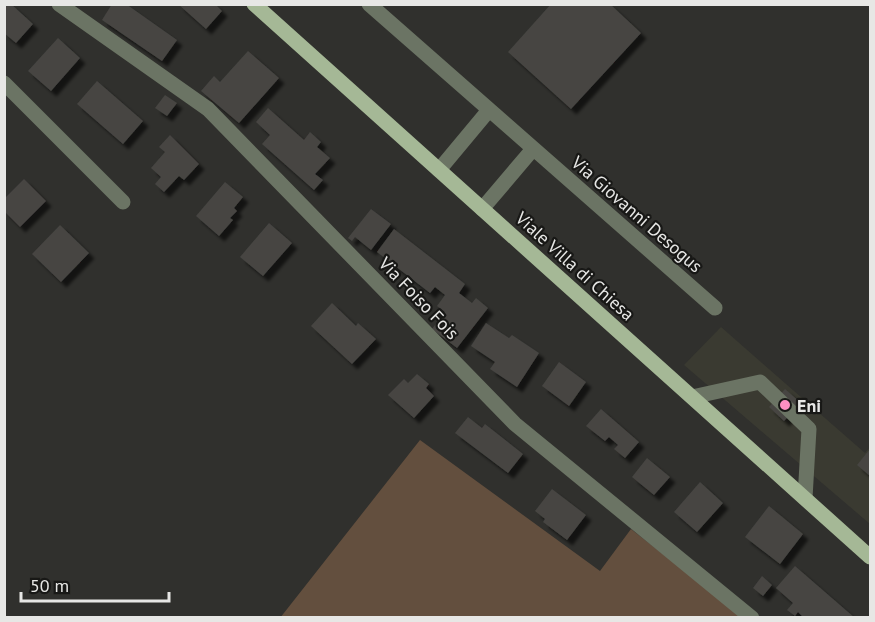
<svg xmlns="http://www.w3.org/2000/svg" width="875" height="622" font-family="'PT Sans',sans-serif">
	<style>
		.built { fill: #3a3a31 }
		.green { fill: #634f3e }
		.building { fill: #464542; filter: url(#shadow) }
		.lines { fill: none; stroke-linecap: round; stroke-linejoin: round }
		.minor { stroke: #6b7464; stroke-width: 15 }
		.major { stroke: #a5b896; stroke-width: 15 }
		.poi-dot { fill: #fc8fc2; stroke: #181816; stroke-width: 2 }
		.labels { text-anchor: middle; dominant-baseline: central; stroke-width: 4.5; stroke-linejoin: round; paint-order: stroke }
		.street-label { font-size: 18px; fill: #e7e7e5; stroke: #181816 }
		.poi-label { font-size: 18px; font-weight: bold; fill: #e7e7e5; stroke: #181816; text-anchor: start }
	</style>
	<defs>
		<filter id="shadow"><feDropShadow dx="5.5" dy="5.5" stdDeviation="1.5" flood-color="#0009"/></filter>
	</defs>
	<rect width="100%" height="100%" fill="#30302d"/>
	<!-- built -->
	<path class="built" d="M 721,327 L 865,453 L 870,447 L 870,524 L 684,365 Z"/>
	<!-- green -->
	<path class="green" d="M 420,440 L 600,571 L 631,529 L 744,618 L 280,618 Z"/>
	<!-- building -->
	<path class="building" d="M 4,4 L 11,4 L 33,24 L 16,43 L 4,33 Z
		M 112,4 L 126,4 L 177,40 L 162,61 L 102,20 Z
		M 178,4 L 215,4 L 222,11 L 206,29 Z
		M 551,4 L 610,4 L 641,33 L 571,109 L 508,52 Z
		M 58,38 L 80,58 L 51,91 L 28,71 Z
		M 248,51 L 279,78 L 239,123 L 201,91 L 214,76 L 220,82 Z
		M 97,81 L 143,121 L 123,144 L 77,104 Z
		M 165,95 L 177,103 L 167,116 L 155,108 Z
		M 268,108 L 304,140 L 310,132 L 321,142 L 317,147 L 330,158 L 315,174 L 323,180 L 314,190 L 262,144 L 270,135 L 256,122 Z
		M 170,135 L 199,164 L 184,180 L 179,176 L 164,192 L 155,184 L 161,177 L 151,168 L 165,152 L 159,147 Z
		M 24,179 L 46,201 L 20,227 L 4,211 L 4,199 Z
		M 225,182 L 243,197 L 234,208 L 237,211 L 230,218 L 233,220 L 219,236 L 196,216 Z
		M 371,209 L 391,224 L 371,250 L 355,237 L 352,241 L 348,238 Z
		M 269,223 L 292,243 L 263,276 L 240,257 Z
		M 60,225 L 89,253 L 61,282 L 32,254 Z
		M 394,229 L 465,284 L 459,293 L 472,303 L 476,298 L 488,308 L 457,348 L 432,329 L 445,312 L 437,306 L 445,295 L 435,287 L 430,293 L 377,252 Z
		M 332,303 L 356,326 L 358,323 L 376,339 L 352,364 L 311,326 Z
		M 486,323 L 509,338 L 512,335 L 539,353 L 517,387 L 490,369 L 495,362 L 471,346 Z
		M 559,362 L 586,382 L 569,406 L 542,386 Z
		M 417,374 L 429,384 L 426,388 L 434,396 L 414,418 L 388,395 L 404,379 L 408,383 Z
		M 785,389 L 801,403 L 784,421 L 769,407 Z
		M 601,409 L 639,442 L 625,458 L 614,449 L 618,445 L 609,437 L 605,441 L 586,426 Z
		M 468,417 L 482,428 L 485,424 L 523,454 L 508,473 L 455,433 Z
		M 870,449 L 870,476 L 857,465 Z
		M 647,458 L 670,477 L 654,495 L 632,477 Z
		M 700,482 L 723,503 L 697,532 L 674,512 Z
		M 552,489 L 586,515 L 567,540 L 543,522 L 545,519 L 535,511 Z
		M 769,506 L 803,534 L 780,564 L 745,537 Z
		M 795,566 L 855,618 L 804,618 L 798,612 L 795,616 L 787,610 L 793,603 L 776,588 Z
		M 762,576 L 772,585 L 763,596 L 753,588 Z"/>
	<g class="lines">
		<!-- minor -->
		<path class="minor" d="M 59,4 L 208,109 L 515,424 L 752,618
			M 369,4 L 715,308
			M 4,83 L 123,202
			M 439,170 L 489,110
			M 482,209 L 533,149
			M 692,397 L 760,382 L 809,429 L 805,498"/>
		<!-- major -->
		<path class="major" d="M 254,4 L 870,557"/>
	</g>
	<!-- markers -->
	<circle class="poi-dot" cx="785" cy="405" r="6"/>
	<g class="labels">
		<!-- street labels -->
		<g class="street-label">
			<text transform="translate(637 214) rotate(41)">Via Giovanni Desogus</text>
			<text transform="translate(575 266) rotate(42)">Viale Villa di Chiesa</text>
			<text transform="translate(419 298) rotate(46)">Via Foiso Fois</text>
		</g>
		<!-- poi labels -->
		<g class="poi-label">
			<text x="797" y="405">Eni</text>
		</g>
	</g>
	<!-- border -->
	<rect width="875" height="622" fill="none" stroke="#e7e7e5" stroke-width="12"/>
	<!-- scale -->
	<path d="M21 592v9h148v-9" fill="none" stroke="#e7e7e5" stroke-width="3"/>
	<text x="30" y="592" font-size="18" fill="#e7e7e5" stroke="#181816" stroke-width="4.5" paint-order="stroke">50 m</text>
</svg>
